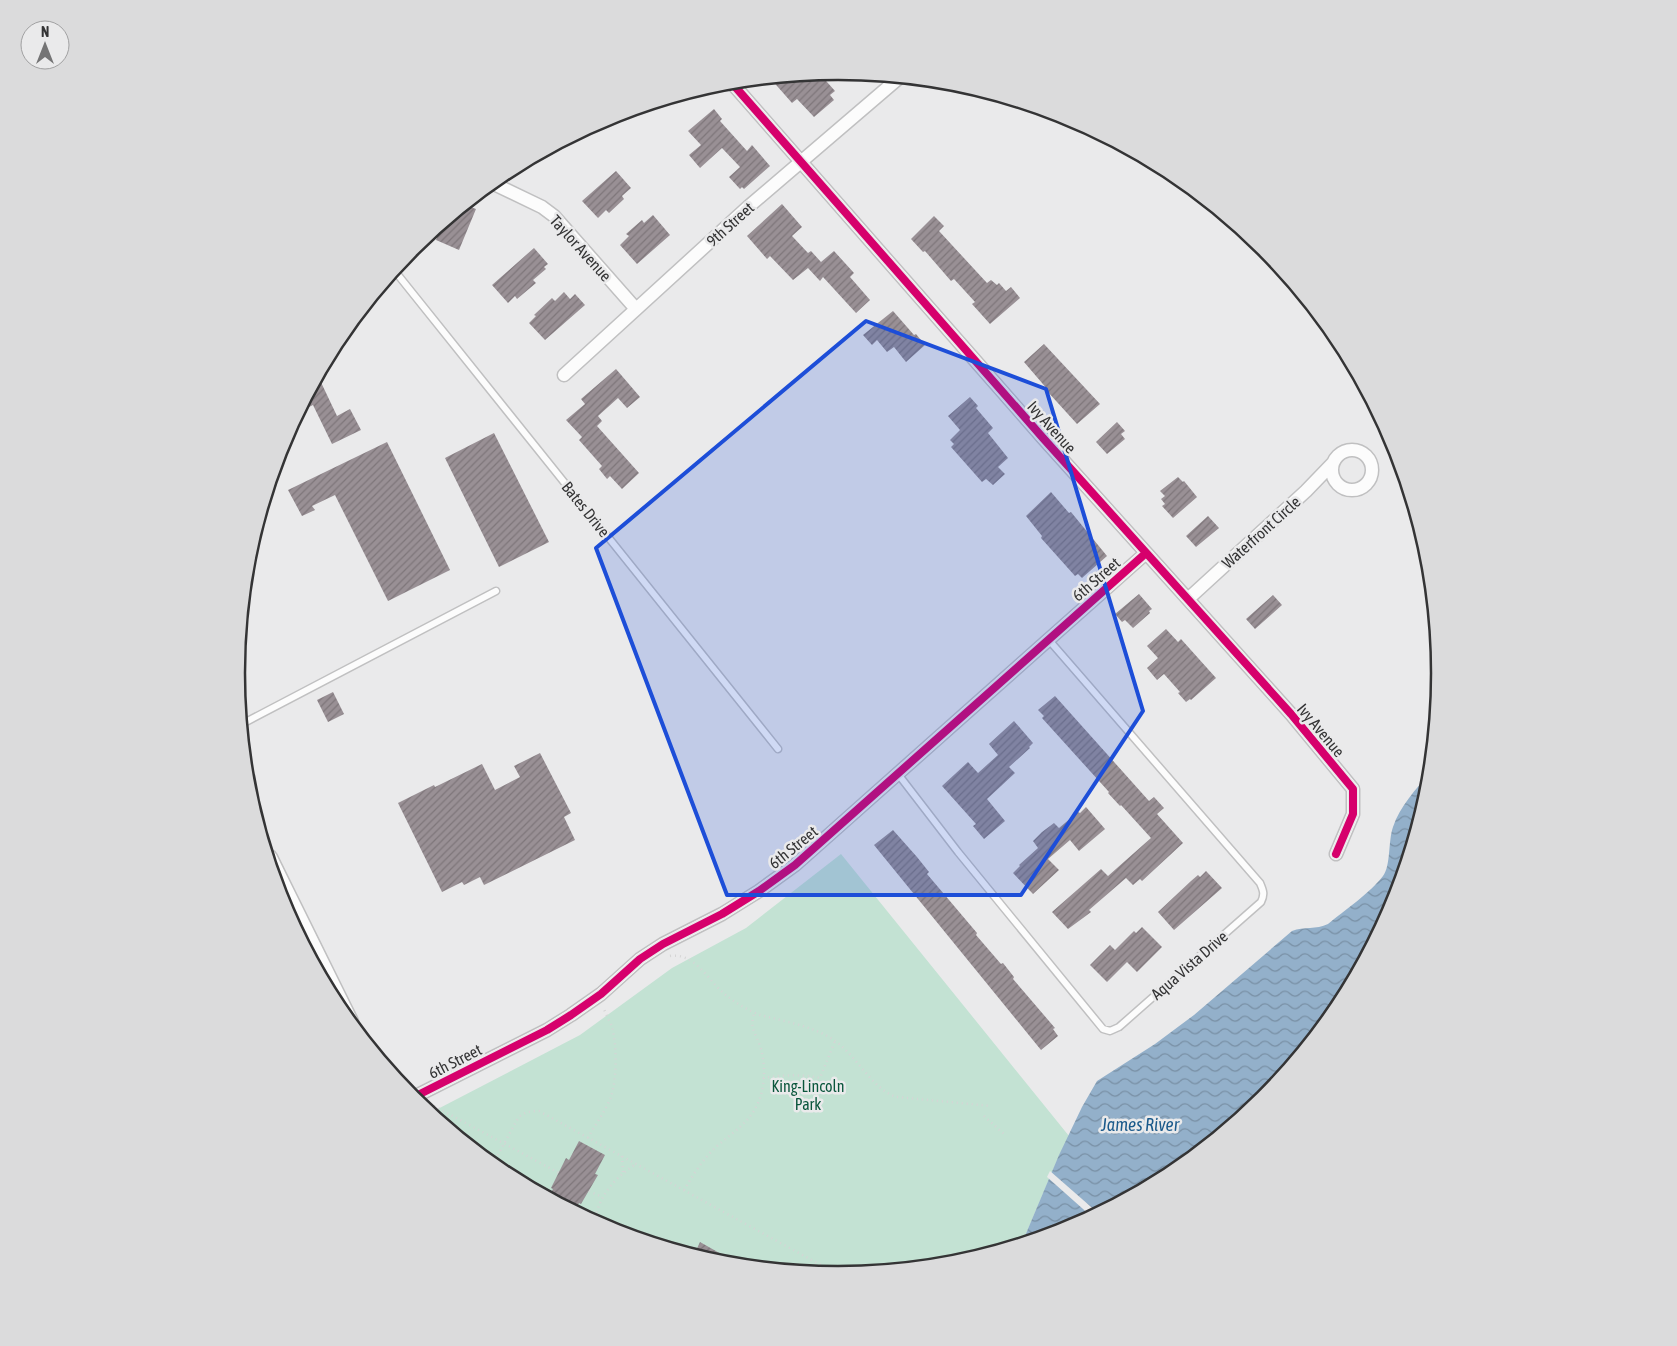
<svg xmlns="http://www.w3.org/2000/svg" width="1677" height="1346" font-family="'Asap Condensed',sans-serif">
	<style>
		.park { fill: #c3e2d3 }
		.water { fill: url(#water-waves) }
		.pier { fill: #eaeaeb }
		.building { fill: url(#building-hatch) }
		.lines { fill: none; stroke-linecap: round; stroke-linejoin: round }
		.service-casing { stroke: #c0c0c1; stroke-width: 9 }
		.minor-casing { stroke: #c0c0c1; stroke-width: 15 }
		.tertiary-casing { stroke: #c0c0c1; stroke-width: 19 }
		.path { stroke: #d5d5d5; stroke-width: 2.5; stroke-dasharray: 1 4; stroke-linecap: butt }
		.service { stroke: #fcfcfc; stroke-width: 6 }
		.minor { stroke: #fcfcfc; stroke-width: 12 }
		.tertiary { stroke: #fcfcfc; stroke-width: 16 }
		.cycleway-casing { stroke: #eaeaeb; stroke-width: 11 }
		.cycleway { stroke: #d6006c; stroke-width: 8 }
		.marked { fill: #1d4ed8; fill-opacity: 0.2; stroke: #1d4ed8; stroke-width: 4; stroke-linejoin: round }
		.labels { text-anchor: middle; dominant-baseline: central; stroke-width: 5; stroke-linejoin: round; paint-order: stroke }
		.street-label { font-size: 16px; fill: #343435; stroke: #eaeaeb }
		.park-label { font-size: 16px; fill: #0a563c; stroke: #eaeaeb }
		.water-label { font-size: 18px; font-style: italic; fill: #1b5a8b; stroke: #eaeaeb }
		.rim { fill: none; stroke: #343435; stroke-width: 2.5 }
	</style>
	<defs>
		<pattern id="water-waves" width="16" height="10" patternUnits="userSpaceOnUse" patternTransform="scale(1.25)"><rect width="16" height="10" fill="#93b0ca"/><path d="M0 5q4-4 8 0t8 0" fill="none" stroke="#7990a5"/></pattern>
		<pattern id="building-hatch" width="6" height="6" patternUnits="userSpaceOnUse" patternTransform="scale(1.25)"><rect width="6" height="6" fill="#999095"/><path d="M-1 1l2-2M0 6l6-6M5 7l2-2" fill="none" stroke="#7e767a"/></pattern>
	</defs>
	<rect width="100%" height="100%" fill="#eaeaeb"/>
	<!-- park -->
	<path class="park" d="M 841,854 L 1069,1136 L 1059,1156 L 1022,1243 L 956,1263 L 839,1275 L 721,1263 L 608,1229 L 504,1173 L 430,1113 L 580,1035 L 672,968 L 746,928 Z"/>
	<!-- water -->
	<path class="water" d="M 1430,773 L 1429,791 L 1394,904 L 1339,1008 L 1264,1099 L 1173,1173 L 1069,1229 L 1022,1243 L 1059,1155 L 1082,1107 L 1097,1081 L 1155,1044 L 1194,1015 L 1292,931 C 1304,926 1316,930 1328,924 C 1344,911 1371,892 1383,876 C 1391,866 1388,841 1393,827 C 1400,806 1416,789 1430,773 Z"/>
	<!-- pier -->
	<path class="pier" d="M 1050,1171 L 1098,1213 L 1092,1217 L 1047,1177 Z"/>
	<!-- building -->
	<path class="building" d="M 819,73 L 835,91 L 830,95 L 834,100 L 814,117 L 797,99 L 792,103 L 770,78 Z
		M 714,109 L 722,119 L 720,121 L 747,151 L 752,145 L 770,166 L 744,189 L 742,187 L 740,189 L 729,177 L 740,167 L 722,148 L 700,168 L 689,155 L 701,145 L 688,131 Z
		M 616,171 L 631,188 L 622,196 L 624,199 L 609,213 L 606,210 L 598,218 L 582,201 Z
		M 782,204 L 802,227 L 792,236 L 808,253 L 811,251 L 821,262 L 834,251 L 854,273 L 850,277 L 870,300 L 856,313 L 823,277 L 820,281 L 808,268 L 793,280 L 770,256 L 767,259 L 747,236 Z
		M 465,205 L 476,209 L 459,250 L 436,240 L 441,229 L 437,228 Z
		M 653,215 L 670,235 L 637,264 L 620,245 L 629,236 L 626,234 L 642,220 L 644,223 Z
		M 934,216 L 944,226 L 939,231 L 987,283 L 991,280 L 997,285 L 999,283 L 1006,291 L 1011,287 L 1020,298 L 990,324 L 972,304 L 975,302 L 954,279 L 951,281 L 925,251 L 923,252 L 911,239 Z
		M 534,248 L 548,264 L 544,267 L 546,269 L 533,280 L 536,283 L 517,299 L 515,296 L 508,303 L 492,285 Z
		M 564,292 L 570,299 L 575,294 L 585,305 L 545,340 L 529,323 L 536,316 L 534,315 L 552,298 L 555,301 Z
		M 893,311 L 914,335 L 916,334 L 925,345 L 906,362 L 894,347 L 887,352 L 877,340 L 872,345 L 863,335 Z
		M 1044,344 L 1100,404 L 1077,424 L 1047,391 L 1048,390 L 1024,362 Z
		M 616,369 L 640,397 L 627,408 L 618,398 L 598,416 L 602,421 L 597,426 L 639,473 L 622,489 L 610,476 L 607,479 L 599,469 L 602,466 L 579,440 L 582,437 L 566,420 L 585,404 L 581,399 Z
		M 318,376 L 337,416 L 350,409 L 361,430 L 332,444 L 313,405 L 299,412 Z
		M 970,397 L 978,406 L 976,408 L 993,428 L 988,433 L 1008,458 L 998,467 L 1005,474 L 993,485 L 986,479 L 982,482 L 951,447 L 954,444 L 950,440 L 960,430 L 948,416 Z
		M 1117,422 L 1125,431 L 1121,434 L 1125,439 L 1107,454 L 1096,442 Z
		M 494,433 L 549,542 L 499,567 L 445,458 Z
		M 387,442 L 450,570 L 388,601 L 335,495 L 312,506 L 315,510 L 302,516 L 288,490 Z
		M 1178,477 L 1183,482 L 1184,481 L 1197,497 L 1173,518 L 1162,506 L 1165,504 L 1161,499 L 1165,496 L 1160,491 Z
		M 1051,492 L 1069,513 L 1071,512 L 1107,556 L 1082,578 L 1078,574 L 1075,576 L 1041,538 L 1042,536 L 1026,516 Z
		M 1208,516 L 1219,528 L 1196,547 L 1186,536 Z
		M 1139,594 L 1152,609 L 1149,611 L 1150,613 L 1133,628 L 1125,620 L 1122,622 L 1115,614 Z
		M 1273,595 L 1282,605 L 1255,629 L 1246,619 Z
		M 1166,629 L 1178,642 L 1181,639 L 1216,678 L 1191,700 L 1190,699 L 1186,702 L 1178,693 L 1180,692 L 1164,674 L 1157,680 L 1147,668 L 1158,658 L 1147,646 Z
		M 333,692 L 344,714 L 328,722 L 317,700 Z
		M 1055,696 L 1149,801 L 1154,797 L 1164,808 L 1157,814 L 1183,843 L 1142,881 L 1140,879 L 1133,885 L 1126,878 L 1089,910 L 1091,912 L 1083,918 L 1068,929 L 1052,912 L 1101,869 L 1108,876 L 1151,838 L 1121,805 L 1120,806 L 1108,793 L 1109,792 L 1042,718 L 1044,716 L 1038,710 Z
		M 1014,721 L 1033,743 L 1029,747 L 1030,748 L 1009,767 L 1015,773 L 987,799 L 1005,821 L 984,839 L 973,826 L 976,824 L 942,786 L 968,762 L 978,773 L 998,755 L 989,744 Z
		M 540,753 L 571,813 L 564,817 L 575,840 L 484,885 L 480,877 L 464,885 L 462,882 L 442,892 L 398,803 L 434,785 L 435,787 L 482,764 L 495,790 L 520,777 L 514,766 Z
		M 1086,807 L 1105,829 L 1079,851 L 1070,840 L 1048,859 L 1059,870 L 1033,894 L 1013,873 L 1020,866 L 1019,865 L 1038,848 L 1033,841 L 1042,832 L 1054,823 L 1059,828 L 1078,812 L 1080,813 Z
		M 893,830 L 917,857 L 929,872 L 927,874 L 977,933 L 976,935 L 1001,964 L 1003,963 L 1014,977 L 1013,979 L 1055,1028 L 1053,1029 L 1058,1036 L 1041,1050 L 874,845 Z
		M 1206,871 L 1222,888 L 1174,930 L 1158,912 L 1191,881 L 1198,875 L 1200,877 Z
		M 1142,927 L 1162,947 L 1137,972 L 1127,962 L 1107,982 L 1090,965 L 1110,945 L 1115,950 L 1134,931 L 1136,933 Z
		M 579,1141 L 605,1155 L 595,1174 L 598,1175 L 581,1204 L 579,1203 L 575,1211 L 548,1197 L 553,1189 L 551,1188 L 566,1158 L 569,1160 Z
		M 700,1242 L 737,1263 L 736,1265 L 721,1263 L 694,1255 Z"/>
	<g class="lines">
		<defs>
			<path id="service" d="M 394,270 L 778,749
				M 242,724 L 496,591
				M 898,774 L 958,852 L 1103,1029 L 1110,1031 L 1119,1027 L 1261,902 C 1265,894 1263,890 1260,883 L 1048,639"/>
			<path id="minor" d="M 731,82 L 1043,438 L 1291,714 L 1353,789 L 1353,814 L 1336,854
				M 492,183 L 542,207 L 554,216 L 636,309
				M 564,375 L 748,207 L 900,77
				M1332 470a20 20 0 1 1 40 0a20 20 0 1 1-40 0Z
				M 1188,599 L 1306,491 L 1333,463
				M 412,1098 L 547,1030 L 571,1015 L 601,994 L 640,959 L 663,944 L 722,914 L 759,891 L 795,865 L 1146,553"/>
			<path id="tertiary" d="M 269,858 L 350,1022"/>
		</defs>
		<!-- service casing -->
		<use href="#service" class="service-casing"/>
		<!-- minor casing -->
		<use href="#minor" class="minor-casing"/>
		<!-- tertiary casing -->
		<use href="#tertiary" class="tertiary-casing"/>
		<!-- path -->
		<path class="path" d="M 670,956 C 696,952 709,983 727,996 C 736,1003 749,1011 760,1015 C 783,1021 808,1025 829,1037 C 855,1051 871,1090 897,1097 L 991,1106
			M 763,1078 C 783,1075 801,1074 820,1078 L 835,1041
			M 434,1106 L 559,1173
			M 984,1116 L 1004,1134
			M 588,1138 C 595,1125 606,1110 611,1097 C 617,1078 617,1046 612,1027 C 610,1021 606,1015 604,1009 L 606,1008
			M 622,1156 L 623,1172
			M 493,1164 L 518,1118 C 524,1112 530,1111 539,1111 L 839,1275
			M 684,1190 C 693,1175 703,1159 716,1147 C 735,1130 753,1121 761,1095 C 765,1081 765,1063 761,1049 C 757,1035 748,1027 755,1012
			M 589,1191 L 602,1197
			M 594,1222 C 599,1196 614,1178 636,1164"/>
		<!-- service -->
		<use href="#service" class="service"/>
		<!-- minor -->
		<use href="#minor" class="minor"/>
		<!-- tertiary -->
		<use href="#tertiary" class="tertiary"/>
		<defs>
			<path id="cycleway" d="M 731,82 L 1043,438 L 1291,714 L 1353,789 L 1353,814 L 1336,854
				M 412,1098 L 547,1030 L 571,1015 L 601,994 L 640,959 L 663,944 L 722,914 L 759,891 L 795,865 L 1146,553"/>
		</defs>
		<!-- cycleway casing -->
		<use href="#cycleway" class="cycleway-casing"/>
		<!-- cycleway -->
		<use href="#cycleway" class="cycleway"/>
	</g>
	<!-- marked area -->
	<path class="marked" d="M 866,321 L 1046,389 L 1143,711 L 1021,895 L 727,895 L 596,548 Z"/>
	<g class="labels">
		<!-- street labels -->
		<g class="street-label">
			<text transform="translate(730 224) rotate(-42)">9th Street</text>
			<text transform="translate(581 248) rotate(48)">Taylor Avenue</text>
			<text transform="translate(1052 427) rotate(48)">Ivy Avenue</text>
			<text transform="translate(586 509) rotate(51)">Bates Drive</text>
			<text transform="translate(1261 532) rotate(-42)">Waterfront Circle</text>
			<text transform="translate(1096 579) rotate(-41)">6th Street</text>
			<text transform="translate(1321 730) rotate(50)">Ivy Avenue</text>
			<text transform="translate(793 847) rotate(-39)">6th Street</text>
			<text transform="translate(1189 965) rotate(-41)">Aqua Vista Drive</text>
			<text transform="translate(455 1061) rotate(-27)">6th Street</text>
		</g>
		<!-- park labels -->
		<g class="park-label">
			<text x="808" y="1086">King-Lincoln<tspan x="808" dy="18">Park</tspan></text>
		</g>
		<!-- water labels -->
		<g class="water-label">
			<text x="1140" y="1124">James River</text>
		</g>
	</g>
	<!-- crop -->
	<path d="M0 0H1677V1346H0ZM245 673a593 593 0 1 1 1186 0a593 593 0 1 1-1186 0Z" fill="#dbdbdc" fill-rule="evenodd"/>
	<path class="rim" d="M245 673a593 593 0 1 1 1186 0a593 593 0 1 1-1186 0Z"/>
	<!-- north arrow -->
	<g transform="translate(45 45)"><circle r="24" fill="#eaeaeb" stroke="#a1a1a2"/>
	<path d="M0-4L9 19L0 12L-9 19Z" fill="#747475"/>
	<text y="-8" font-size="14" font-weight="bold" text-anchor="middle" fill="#343435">N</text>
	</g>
</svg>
